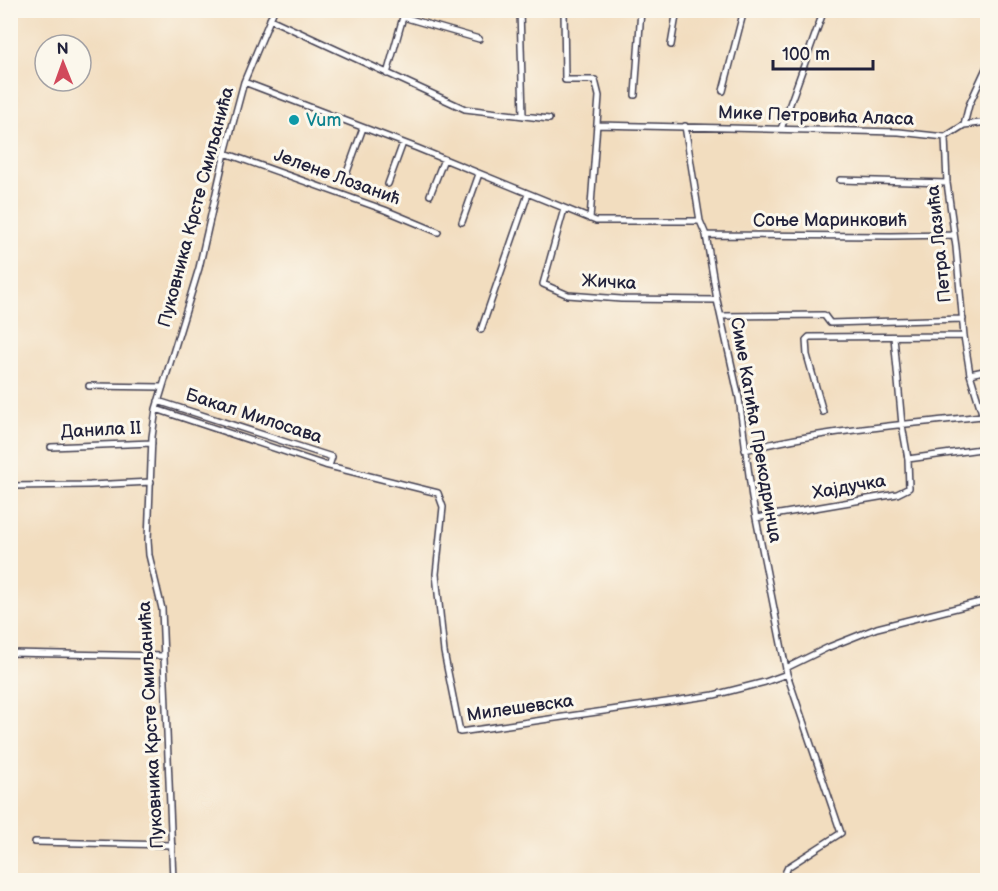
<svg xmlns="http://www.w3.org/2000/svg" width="998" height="891" font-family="'Balsamiq Sans',sans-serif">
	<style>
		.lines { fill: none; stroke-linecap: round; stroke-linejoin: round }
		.minor-casing { stroke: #413e4f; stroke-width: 8 }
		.minor { stroke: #fff; stroke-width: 5 }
		.culture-dot { fill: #0f9aa8; stroke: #fbf7ec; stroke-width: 2 }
		.labels { text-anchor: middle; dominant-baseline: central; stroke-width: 6; stroke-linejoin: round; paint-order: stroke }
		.street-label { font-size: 18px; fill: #22223b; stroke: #fbf7ec }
		.culture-label { font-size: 18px; fill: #0d838f; stroke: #fbf7ec; text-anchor: start }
	</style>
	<rect width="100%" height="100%" fill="#fbf7ec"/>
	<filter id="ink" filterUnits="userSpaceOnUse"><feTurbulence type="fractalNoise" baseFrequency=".0167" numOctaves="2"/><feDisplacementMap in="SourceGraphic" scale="12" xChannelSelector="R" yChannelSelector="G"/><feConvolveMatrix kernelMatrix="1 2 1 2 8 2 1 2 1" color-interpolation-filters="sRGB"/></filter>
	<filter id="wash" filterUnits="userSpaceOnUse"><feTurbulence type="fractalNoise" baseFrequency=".008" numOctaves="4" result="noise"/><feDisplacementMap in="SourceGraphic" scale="24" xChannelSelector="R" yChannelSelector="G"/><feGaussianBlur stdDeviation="1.35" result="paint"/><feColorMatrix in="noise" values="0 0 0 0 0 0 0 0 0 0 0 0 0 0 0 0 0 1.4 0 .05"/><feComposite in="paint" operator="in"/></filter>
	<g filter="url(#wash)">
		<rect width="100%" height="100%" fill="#f2ddbf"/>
	</g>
	<g filter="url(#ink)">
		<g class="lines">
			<defs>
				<path id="minor" d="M 520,10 L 523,116
					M 564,10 L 565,80 L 595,80 L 599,96 L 590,219
					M 403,17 L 479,39
					M 270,19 L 465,109 L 549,119
					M 671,45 L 677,10
					M 988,64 L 969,105 L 964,125 L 945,137 L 947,183 L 956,247 L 964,336 L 970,374 L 988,433
					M 387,74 L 405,10
					M 244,82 L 417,148 L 596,221 L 700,221
					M 723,91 L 744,10
					M 635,95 L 641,10
					M 597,125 L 899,132 L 945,137
					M 964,125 L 988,122
					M 685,126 L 700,221 L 706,235 L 717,300 L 739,398 L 752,498 L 787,674 L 841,833 L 788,867 L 782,880
					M 781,129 L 824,10
					M 225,153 L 385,210 L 438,232
					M 346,175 L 363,128
					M 840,180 L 947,183
					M 388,184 L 403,143
					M 430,195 L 444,159
					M 564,209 L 543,284 L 568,295 L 621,299 L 717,300
					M 462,222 L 479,174
					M 706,235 L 891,236 L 954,235
					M 721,316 L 824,315 L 830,323 L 963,319
					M 481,330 L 528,194
					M 970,374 L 988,370
					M 89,386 L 162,387
					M 158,401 L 332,457 L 329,466
					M 156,409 L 325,465 L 438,493 L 443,507 L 436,574 L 444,652 L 460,732 L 714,695 L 765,682 L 787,674
					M 823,412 L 807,355 L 806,340 L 809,337 L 964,336
					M 51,447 L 152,443
					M 745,450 C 822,430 903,425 982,416
					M 908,459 L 988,448
					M 10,486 L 90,485 L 151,482
					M 756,518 L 897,494 L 909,488 L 908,459 L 902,425 L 894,337
					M 10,653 L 164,656
					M 786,668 L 829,647 L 877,628 L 988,600
					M 35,842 L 172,845
					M 173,880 L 162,609 L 149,555 L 148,540 L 152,437 L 156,409 L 199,268 L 225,153 L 244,82 L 274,10"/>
			</defs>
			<!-- minor casing -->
			<use href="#minor" class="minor-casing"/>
			<!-- minor -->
			<use href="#minor" class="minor"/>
		</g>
	</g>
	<!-- markers -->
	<circle class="culture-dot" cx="294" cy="120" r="6"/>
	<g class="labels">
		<!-- street labels -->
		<g class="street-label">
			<text transform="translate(816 116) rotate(2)">Мике Петровића Аласа</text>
			<text transform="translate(337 177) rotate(20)">Јелене Лозанић</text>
			<text transform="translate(196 207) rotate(-75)">Пуковника Крсте Смиљанића</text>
			<text x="830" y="220">Соње Маринковић</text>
			<text transform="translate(939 244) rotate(-96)">Петра Лазића</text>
			<text transform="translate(609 282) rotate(3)">Жичка</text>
			<text transform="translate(254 416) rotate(18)">Бакал Милосава</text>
			<text transform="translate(101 430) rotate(-3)">Данила II</text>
			<text transform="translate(756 430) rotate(80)">Симе Катића Прекодринца</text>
			<text transform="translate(849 487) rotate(-10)">Хајдучка</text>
			<text transform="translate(520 708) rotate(-8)">Милешевска</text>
			<text transform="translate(151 725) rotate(-93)">Пуковника Крсте Смиљанића</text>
		</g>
		<!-- culture labels -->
		<g class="culture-label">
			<text x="306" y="120">Vum</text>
		</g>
	</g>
	<!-- margin -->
	<rect width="998" height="891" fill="none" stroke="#fbf7ec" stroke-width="36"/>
	<!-- north arrow -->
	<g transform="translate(63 63) rotate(359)"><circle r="28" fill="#fbf7ec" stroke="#a4a2a5" stroke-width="1.5"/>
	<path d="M0-4.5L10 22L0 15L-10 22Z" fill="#d1495b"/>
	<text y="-9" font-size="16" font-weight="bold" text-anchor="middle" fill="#22223b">N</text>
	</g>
	<!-- scale -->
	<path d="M773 60v9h100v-9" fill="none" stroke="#22223b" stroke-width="3"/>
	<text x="782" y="60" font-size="18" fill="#22223b" stroke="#fbf7ec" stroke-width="4.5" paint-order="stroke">100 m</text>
</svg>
